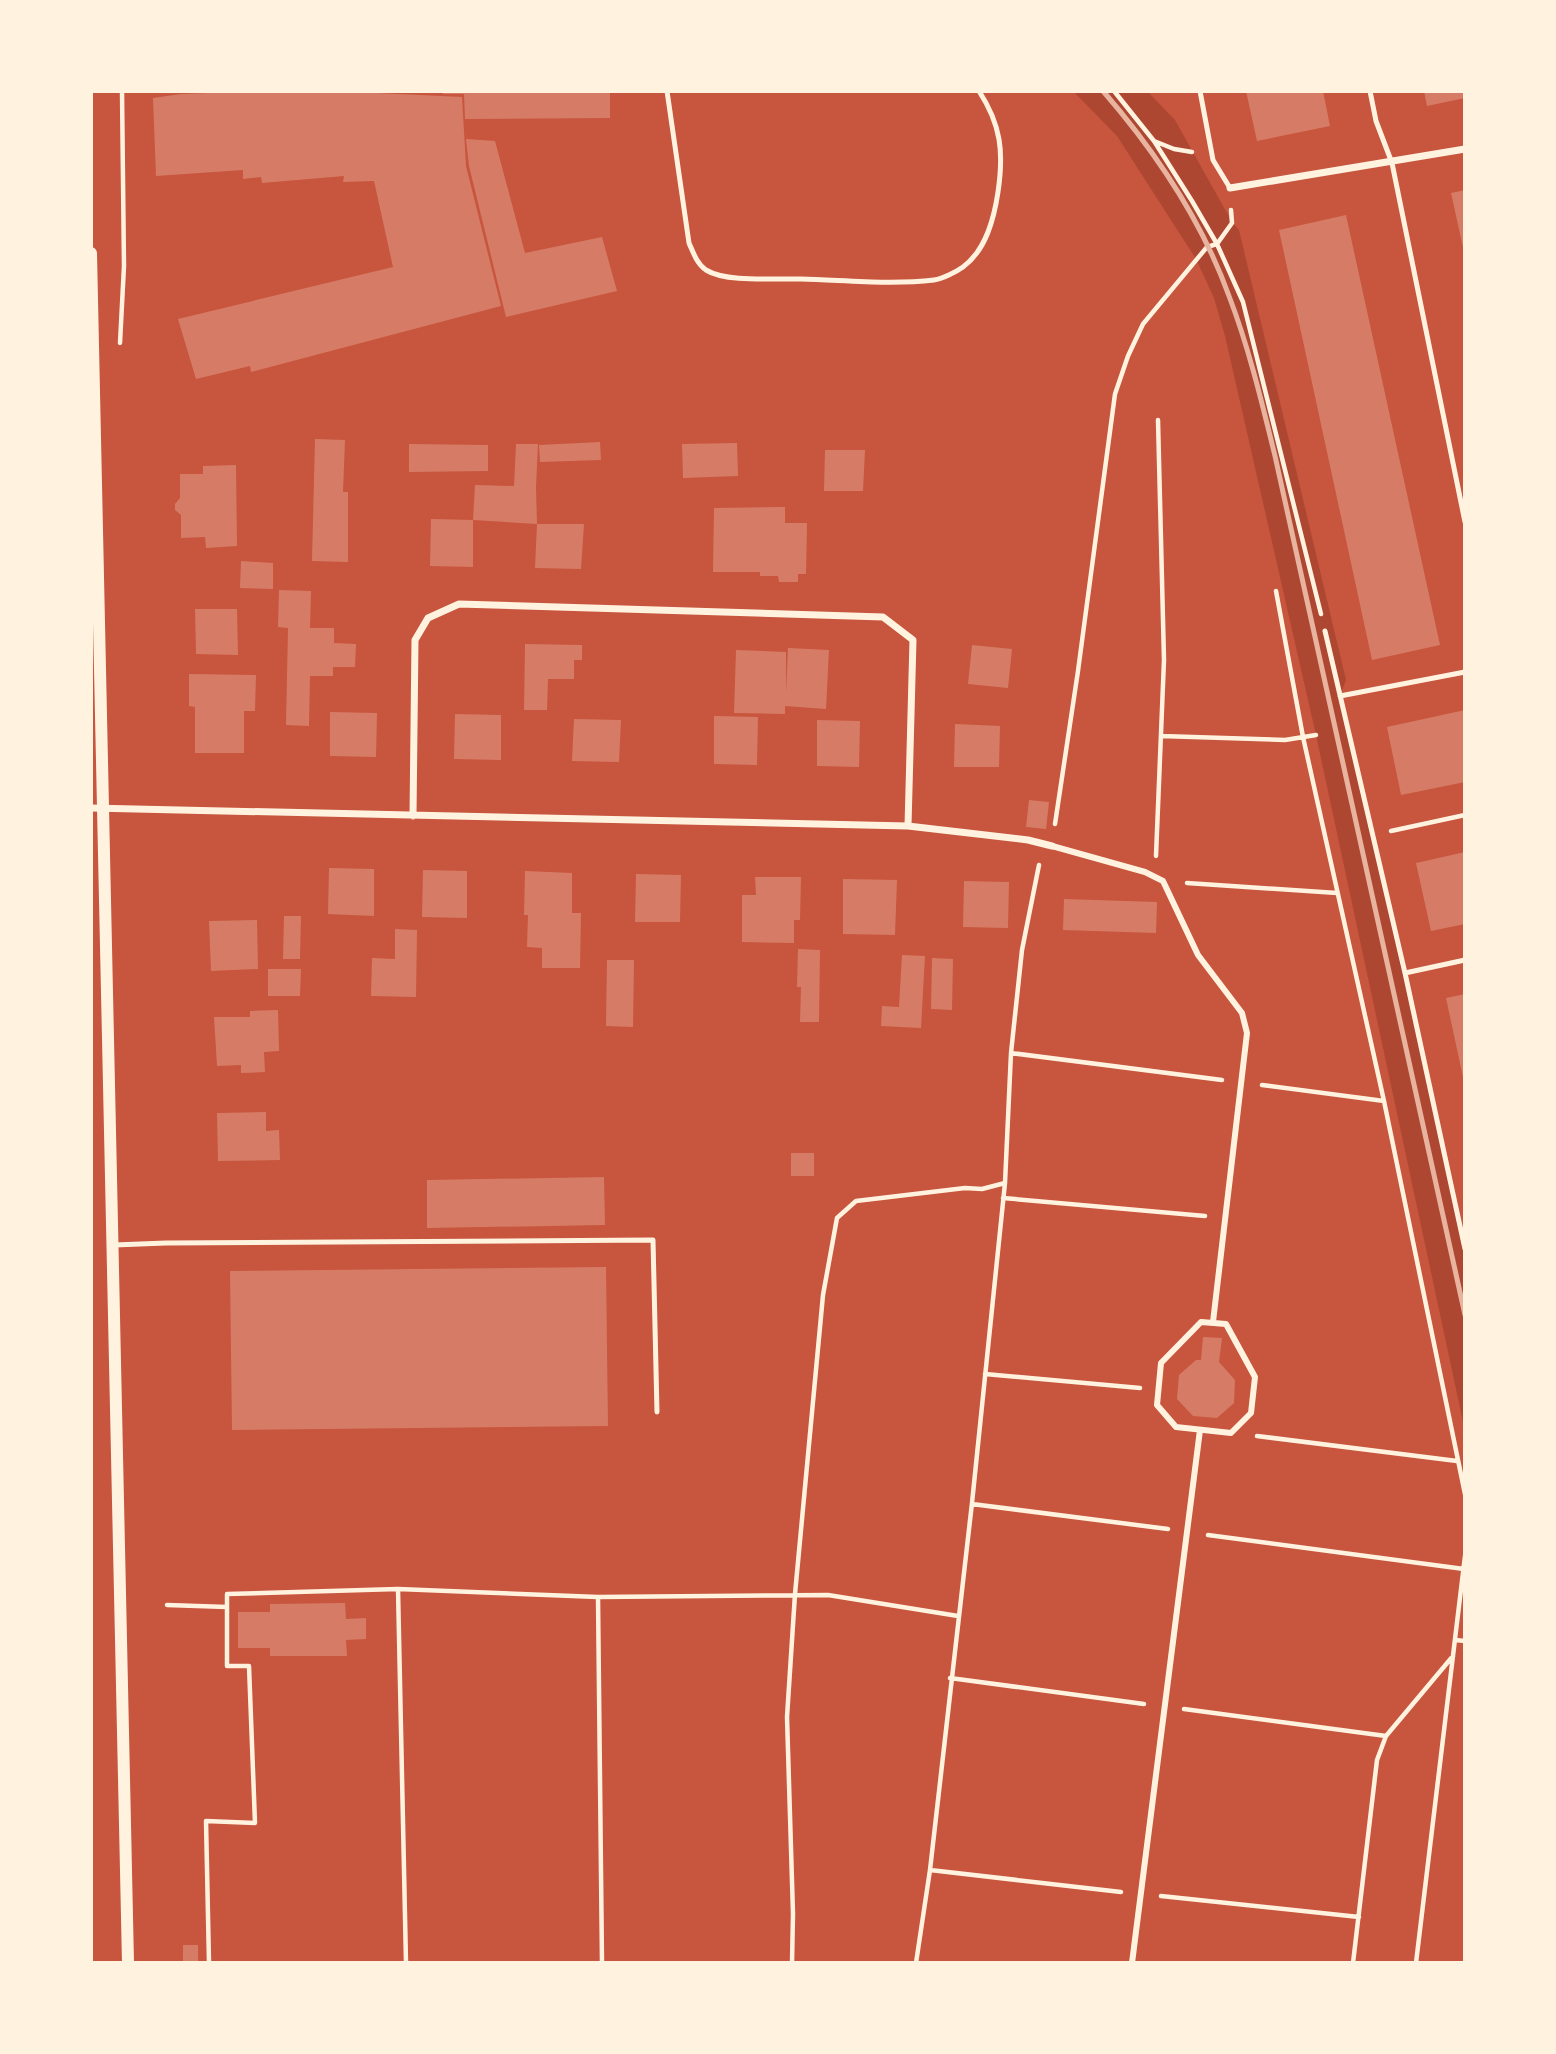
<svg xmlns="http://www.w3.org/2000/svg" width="1556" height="2054" font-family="'Titillium Web',sans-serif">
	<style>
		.green { fill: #ae4732 }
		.building { fill: #d67c66 }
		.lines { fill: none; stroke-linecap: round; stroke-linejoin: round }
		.path { stroke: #fff3e0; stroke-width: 4.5 }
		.service { stroke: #fff3e0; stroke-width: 5 }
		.pedestrian { stroke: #fff3e0; stroke-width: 6 }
		.minor { stroke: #fff3e0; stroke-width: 7 }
		.tertiary { stroke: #fff3e0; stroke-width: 12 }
		.rail { stroke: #e9b49f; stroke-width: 5 }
	</style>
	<rect width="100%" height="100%" fill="#c8553d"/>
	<!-- green -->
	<path class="green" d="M 1073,91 L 1147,91 L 1175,120 L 1232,222 L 1239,230 L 1346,680 L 1340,696 L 1465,1249 L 1465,1431 L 1316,735 L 1225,336 L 1214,298 L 1196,259 L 1117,136 Z"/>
	<!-- building -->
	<path class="building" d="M 262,91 L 335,91 L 462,97 L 466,166 L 501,306 L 251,372 L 250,366 L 196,379 L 178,319 L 393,267 L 374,181 L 343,182 L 344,176 L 262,183 L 261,177 L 243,179 L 243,170 L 156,176 L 153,98 L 181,94 Z
		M 443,91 L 610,91 L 610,118 L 465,119 L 464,94 L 443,94 Z
		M 1246,91 L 1323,91 L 1330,126 L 1257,141 Z
		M 1424,91 L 1465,91 L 1465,98 L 1427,106 Z
		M 466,139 L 495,141 L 525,253 L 602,237 L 617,291 L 506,317 L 469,166 Z
		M 1465,190 L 1465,252 L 1464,252 L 1451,193 Z
		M 1346,215 L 1440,645 L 1372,660 L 1279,230 Z
		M 315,439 L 345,440 L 343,492 L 348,492 L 348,562 L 312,561 Z
		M 600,442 L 601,460 L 540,462 L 539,445 Z
		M 737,443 L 738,476 L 683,478 L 682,444 Z
		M 409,444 L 488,445 L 488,471 L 409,472 Z
		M 516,444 L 538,444 L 536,487 L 537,524 L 584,524 L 581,569 L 535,568 L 537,524 L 473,520 L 475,485 L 514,486 Z
		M 825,450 L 865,450 L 863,491 L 824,491 Z
		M 236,465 L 237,546 L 206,548 L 205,537 L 181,538 L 181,515 L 175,510 L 175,504 L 180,498 L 180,474 L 203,474 L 203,466 Z
		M 785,507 L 785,523 L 807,523 L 806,574 L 798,574 L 798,582 L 779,582 L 778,576 L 760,576 L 760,572 L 713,572 L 714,508 Z
		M 431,519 L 473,520 L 473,567 L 430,566 Z
		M 241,561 L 273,563 L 273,589 L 240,588 Z
		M 279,590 L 311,591 L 310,628 L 334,628 L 334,643 L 356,644 L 355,667 L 333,667 L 333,676 L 310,676 L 309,726 L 286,725 L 288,628 L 278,627 Z
		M 195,609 L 237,609 L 238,655 L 196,654 Z
		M 525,644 L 582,645 L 582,660 L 574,660 L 574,679 L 548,679 L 547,710 L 524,710 Z
		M 972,645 L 1012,649 L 1008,688 L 968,684 Z
		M 788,648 L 829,650 L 826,709 L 785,706 L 785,714 L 734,713 L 736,650 L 786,652 L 786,693 Z
		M 189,674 L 256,675 L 255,711 L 244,711 L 244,753 L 195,753 L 195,707 L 189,706 Z
		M 1465,710 L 1465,782 L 1401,795 L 1387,727 Z
		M 330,712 L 377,713 L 376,757 L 330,756 Z
		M 455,714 L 501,715 L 501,760 L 454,759 Z
		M 714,716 L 758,717 L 757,765 L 714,764 Z
		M 574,719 L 621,720 L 619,762 L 572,761 Z
		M 817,720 L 860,721 L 859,767 L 817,766 Z
		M 955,724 L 1000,726 L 999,767 L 954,767 Z
		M 1029,800 L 1049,802 L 1046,829 L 1026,827 Z
		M 1465,852 L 1465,924 L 1431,931 L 1416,863 Z
		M 329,868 L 374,869 L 374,916 L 328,914 Z
		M 423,870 L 467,871 L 467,918 L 422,917 Z
		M 525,871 L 572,873 L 572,913 L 581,913 L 580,968 L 542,968 L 542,948 L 527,947 L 528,915 L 524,915 Z
		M 636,874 L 681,875 L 680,922 L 635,922 Z
		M 755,877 L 801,877 L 800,920 L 794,920 L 794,943 L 742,942 L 742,895 L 756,895 Z
		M 843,879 L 897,880 L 895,935 L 843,934 Z
		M 964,881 L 1009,882 L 1008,928 L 963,927 Z
		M 1064,899 L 1157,902 L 1156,933 L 1063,930 Z
		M 284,916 L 301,916 L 300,959 L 283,959 Z
		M 257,920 L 258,969 L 211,971 L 209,921 Z
		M 395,929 L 417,930 L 416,997 L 371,996 L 372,958 L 395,959 Z
		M 798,949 L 820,950 L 819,1022 L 800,1022 L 801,987 L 797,987 Z
		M 902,955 L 925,956 L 921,1028 L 881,1026 L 882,1006 L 899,1007 Z
		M 932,958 L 953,959 L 952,1010 L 931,1009 Z
		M 607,960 L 634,960 L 633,1027 L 606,1026 Z
		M 268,969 L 301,969 L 300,996 L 268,996 Z
		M 1465,994 L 1465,1082 L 1464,1082 L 1446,998 Z
		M 278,1010 L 279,1051 L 264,1052 L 265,1072 L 241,1073 L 241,1065 L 217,1066 L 214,1017 L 250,1017 L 250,1011 Z
		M 266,1112 L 266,1131 L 279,1130 L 280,1160 L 218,1161 L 217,1113 Z
		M 791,1153 L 814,1153 L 814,1176 L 791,1176 Z
		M 604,1177 L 605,1225 L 427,1228 L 427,1180 Z
		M 606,1267 L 608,1426 L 232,1430 L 230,1271 Z
		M 1203,1337 L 1222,1338 L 1219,1362 L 1235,1380 L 1234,1403 L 1217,1418 L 1193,1416 L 1177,1399 L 1179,1375 L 1196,1360 L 1201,1360 Z
		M 345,1603 L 346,1619 L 366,1618 L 366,1639 L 346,1640 L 347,1656 L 270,1656 L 270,1648 L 238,1648 L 238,1612 L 270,1612 L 270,1604 Z
		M 183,1945 L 198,1945 L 198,1963 L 183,1963 Z"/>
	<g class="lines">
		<!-- path -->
		<path class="path" d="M 1114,91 L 1154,141 L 1192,201 L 1217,244 L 1243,302 L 1321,614
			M 1154,141 L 1174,149 L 1192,152
			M 120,343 L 124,266 L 122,91
			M 1276,591 L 1303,737 L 1384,1101 L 1465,1494
			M 1161,736 L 1285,740 L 1316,735
			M 1055,824 L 1078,671 L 1115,394 L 1128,356 L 1143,324 L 1207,247 L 1217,244 L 1232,223 L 1231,210
			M 1391,831 L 1465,815
			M 1156,856 L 1164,660 L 1158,420
			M 1187,883 L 1337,893
			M 1011,1053 L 1222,1080
			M 1262,1085 L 1384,1101
			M 1003,1198 L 1205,1216
			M 985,1374 L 1140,1388
			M 1257,1436 L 1457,1461
			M 972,1504 L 1168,1529
			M 1208,1535 L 1464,1569
			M 398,1589 L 406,1963
			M 598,1597 L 602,1963
			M 167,1605 L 227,1607
			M 1455,1640 L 1465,1641
			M 950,1678 L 1144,1704
			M 1184,1709 L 1386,1736
			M 930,1870 L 1121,1892
			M 1161,1896 L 1359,1917
			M 209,1963 L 206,1821 L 255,1823 L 249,1666 L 227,1666 L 227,1594 L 398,1589 L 598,1597 L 828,1595 L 958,1616
			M 792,1963 L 793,1914 L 787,1717 L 795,1594 L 823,1295 L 837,1218 L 856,1201 L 965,1188 L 982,1189 L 1005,1183
			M 916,1963 L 930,1870 L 972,1503 L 1005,1183 L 1011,1053 L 1022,950 L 1039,865
			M 1353,1963 L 1377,1760 L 1386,1736 L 1453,1656
			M 1416,1963 L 1465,1556"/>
		<!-- service -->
		<path class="service" d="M 667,91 L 689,243 C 693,252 697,264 706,270 C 727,283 775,278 801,279 C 844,280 890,285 934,280 C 942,279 956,272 963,267 C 986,250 994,219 998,192 C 1004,152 1001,125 979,91
			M 1200,91 L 1213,160 L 1230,188
			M 1370,91 L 1376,121 L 1392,163 L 1465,522
			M 1325,631 L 1405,973 L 1465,1249
			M 1340,696 L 1465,672
			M 1405,973 L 1465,960
			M 114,1245 L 166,1243 L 653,1240 L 657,1412"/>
		<!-- pedestrian -->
		<path class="pedestrian" d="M 1052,846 L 1145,872 L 1163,881 L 1198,955 L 1242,1013 L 1247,1033 L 1213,1322
			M 1201,1322 L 1226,1324 L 1255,1377 L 1251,1413 L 1231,1433 L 1176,1427 L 1157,1405 L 1161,1363 Z
			M 1132,1963 L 1200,1430"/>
		<!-- minor -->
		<path class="minor" d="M 1230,188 L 1465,149
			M 91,808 L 908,826 L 1028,840 L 1052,846
			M 413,816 L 415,640 L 428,618 L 459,604 L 883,617 L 913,640 L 908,826"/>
		<!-- tertiary -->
		<path class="tertiary" d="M 91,253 L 128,1963"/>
		<!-- rail -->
		<path class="rail" d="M 1103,91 C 1155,151 1202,221 1229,296 C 1249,348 1262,403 1275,456 L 1465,1315"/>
	</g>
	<!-- border -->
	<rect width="1556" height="2054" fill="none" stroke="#fff3e0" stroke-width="186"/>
</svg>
